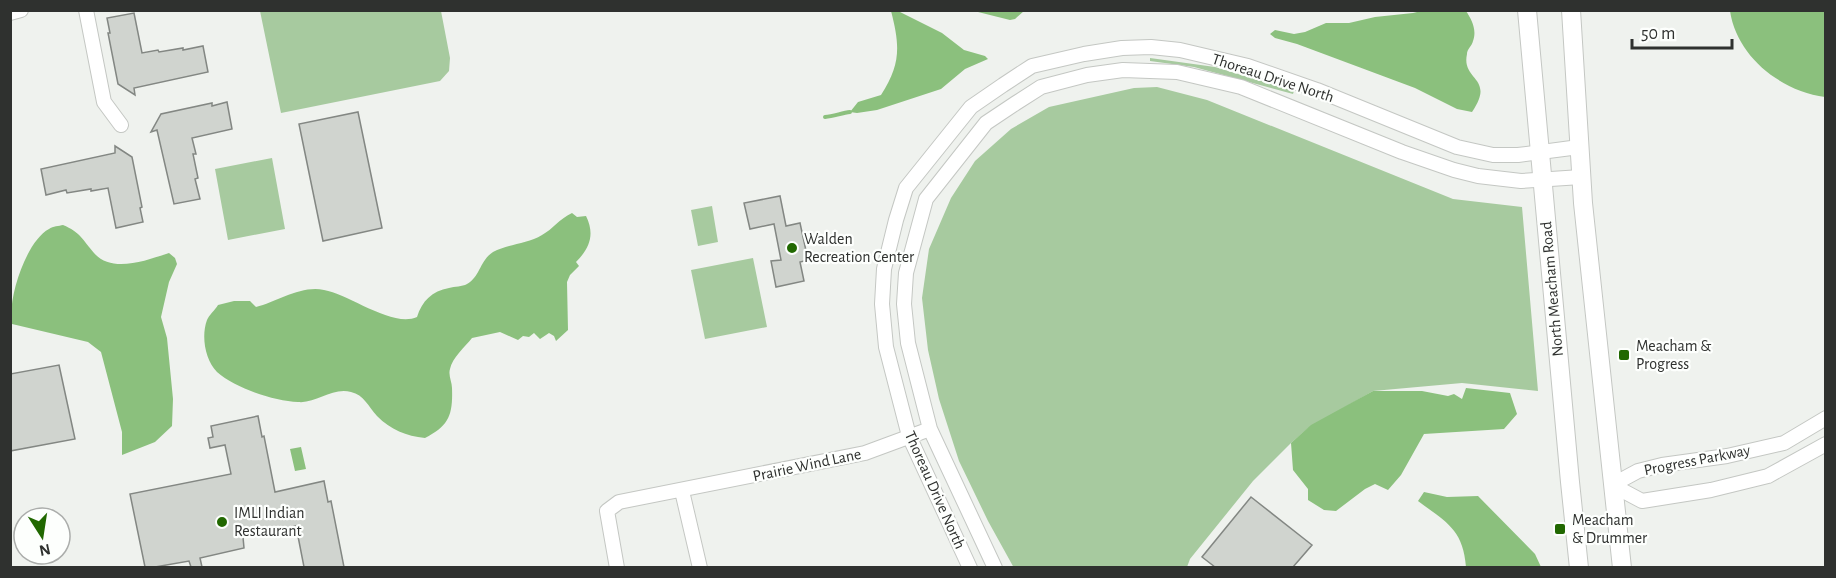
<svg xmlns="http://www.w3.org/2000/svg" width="1836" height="578" font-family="'Alegreya Sans',sans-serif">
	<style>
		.green { fill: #a7ca9f }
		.water { fill: #8bc07d }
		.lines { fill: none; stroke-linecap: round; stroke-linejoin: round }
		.stream { stroke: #8bc07d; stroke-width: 4 }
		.building { fill: #d0d4cf; stroke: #838783; stroke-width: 1.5 }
		.minor-casing { stroke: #c4c7c3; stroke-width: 16 }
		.major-casing { stroke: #c4c7c3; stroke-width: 20 }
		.minor { stroke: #fff; stroke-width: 14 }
		.major { stroke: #fff; stroke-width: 18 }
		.poi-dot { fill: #216801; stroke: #fdfffd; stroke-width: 2 }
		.labels { text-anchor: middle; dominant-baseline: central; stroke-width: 4.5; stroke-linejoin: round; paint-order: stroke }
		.street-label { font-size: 16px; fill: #2f312f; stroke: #fdfffd }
		.poi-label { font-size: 16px; fill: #2f312f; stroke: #fdfffd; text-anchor: start }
	</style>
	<rect width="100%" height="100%" fill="#eff2ee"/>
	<!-- green -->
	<path class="green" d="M 260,11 L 441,11 L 450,58 L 449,71 L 440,81 L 281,113 Z
		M 1150,58 L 1215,67 L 1294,91 L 1293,94 L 1194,67 L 1150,61 Z
		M 1157,87 L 1207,100 L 1453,199 L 1522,207 L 1538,391 L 1462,383 L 1373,391 L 1307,429 L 1291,443 L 1253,481 L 1190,559 L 1187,567 L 1014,568 L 988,521 L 959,461 L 939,399 L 928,350 L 922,298 L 929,249 L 951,198 L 975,161 L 1011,129 L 1049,107 L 1134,88 Z
		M 272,158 L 285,229 L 228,240 L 215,169 Z
		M 712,206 L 718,242 L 698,246 L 691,210 Z
		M 753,258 L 767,327 L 705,339 L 691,270 Z"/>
	<!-- water -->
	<path class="water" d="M 891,11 L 898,11 L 942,33 L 964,50 L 985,56 L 988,59 L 965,69 L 941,89 L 877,110 L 857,113 L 850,112 L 858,102 L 881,95 C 901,64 900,46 891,11 Z
		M 974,11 L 1024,11 L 1015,19 L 1010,20 Z
		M 1421,11 L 1466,11 C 1472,20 1477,30 1473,41 C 1472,46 1467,49 1467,54 C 1461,81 1496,77 1472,112 L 1457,109 L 1415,88 L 1297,44 L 1275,38 L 1270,34 L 1275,30 L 1294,34 L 1305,32 L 1326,23 L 1349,23 L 1375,17 L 1413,13 Z
		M 1730,11 L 1825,11 L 1825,97 C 1781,91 1737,57 1730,11 Z
		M 572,213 L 577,217 L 586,216 C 595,234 590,248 576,262 L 579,266 L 570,275 L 567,282 L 568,330 L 556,341 L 554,336 L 549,333 L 540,339 L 534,333 L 529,337 L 523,336 L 518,340 L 500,332 L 472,338 C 465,347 452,358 450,369 C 448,375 452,382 452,388 C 453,415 449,426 425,438 C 406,436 391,430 377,416 C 368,406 364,395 351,392 C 332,387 316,404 298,402 C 274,401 235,388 217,372 C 205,360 201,336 207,320 C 209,315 215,310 218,305 L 234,301 L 250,301 L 256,307 C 277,302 301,285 324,290 C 349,294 392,328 417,317 C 422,301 432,291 449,288 C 455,286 462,287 467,284 C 480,277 480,260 493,252 C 508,244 527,244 542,235 C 553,229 559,219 572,213 Z
		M 63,225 C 80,232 83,240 94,253 C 112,274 147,260 169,253 L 175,258 L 177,264 L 169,282 L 161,317 L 167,338 L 173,399 L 172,426 L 155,442 L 122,455 L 122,432 L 101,352 L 88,342 L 12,324 C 7,300 26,241 49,229 C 53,226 59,226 63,225 Z
		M 1466,388 L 1510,393 L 1517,414 L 1504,429 L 1424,434 L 1401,475 L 1388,490 L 1375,484 L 1365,489 L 1336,511 L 1324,510 L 1308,500 L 1308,489 L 1293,470 L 1291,443 L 1311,425 L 1373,391 L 1422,391 L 1448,396 L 1454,394 L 1462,399 Z
		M 301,447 L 306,469 L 295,471 L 290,449 Z
		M 1424,492 L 1447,497 L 1478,496 L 1535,554 L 1541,567 L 1466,567 C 1463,529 1446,522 1418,501 Z"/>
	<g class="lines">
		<!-- stream -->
		<path class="stream" d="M 825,117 C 834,116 842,113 850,112"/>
	</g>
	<!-- building -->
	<path class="building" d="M 134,13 L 142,53 L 158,50 L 159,52 L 183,48 L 183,50 L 203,46 L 208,72 L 134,88 L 135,95 L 118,84 L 108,33 L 110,33 L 107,18 Z
		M 227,102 L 232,129 L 192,138 L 196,154 L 193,154 L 198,178 L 195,179 L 200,199 L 174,204 L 157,130 L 151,132 L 161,114 L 212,103 L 212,106 Z
		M 358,112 L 382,228 L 323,241 L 299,124 Z
		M 115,146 L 132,157 L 142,207 L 140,208 L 143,222 L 116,228 L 108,188 L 91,191 L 91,189 L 67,193 L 66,190 L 46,195 L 41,169 L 115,153 Z
		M 780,196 L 786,226 L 800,223 L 808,260 L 800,262 L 804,281 L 776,287 L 771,261 L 781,260 L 774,224 L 750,229 L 744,203 Z
		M 59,365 L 75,439 L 10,451 L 10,374 Z
		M 258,416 L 262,437 L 264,436 L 275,492 L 324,481 L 328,502 L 331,501 L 344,567 L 304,567 L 296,526 L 243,537 L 244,548 L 200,558 L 202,567 L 191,567 L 189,561 L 155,567 L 145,567 L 130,494 L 231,474 L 225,445 L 210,448 L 208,438 L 213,437 L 211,426 Z
		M 1251,497 L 1312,545 L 1293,567 L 1215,567 L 1202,557 Z"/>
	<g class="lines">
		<defs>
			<path id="minor" d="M 86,10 L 104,102 L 121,125
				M 10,13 L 21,10
				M 1612,485 L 1642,501 L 1711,490 L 1768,476 L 1826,444
				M 1612,485 L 1638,471 L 1662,465 L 1727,456 L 1784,443 L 1826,418
				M 682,491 L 700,568
				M 617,568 L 607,511 L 619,502 L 865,453 L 930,429
				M 970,568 L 909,436 L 886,347 L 882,304 L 884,269 L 896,220 L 906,188 L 971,107 L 1003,85 L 1032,66 L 1084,54 L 1122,48 L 1151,47 L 1180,50 L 1248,66 L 1317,90 L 1457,147 L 1493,155 L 1518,155 L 1579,147
				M 995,568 L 930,429 L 908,343 L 904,304 L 906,273 L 926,199 L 986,123 L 1016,103 L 1041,87 L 1087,75 L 1123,70 L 1177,72 L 1241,87 L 1402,152 L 1454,170 L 1478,176 L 1521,181 L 1581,177"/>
			<path id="major" d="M 1527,10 L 1570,482 L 1579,568
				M 1571,10 L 1583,203 L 1622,568"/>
		</defs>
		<!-- minor casing -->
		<use href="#minor" class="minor-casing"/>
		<!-- major casing -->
		<use href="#major" class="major-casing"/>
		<!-- minor -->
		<use href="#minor" class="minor"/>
		<!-- major -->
		<use href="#major" class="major"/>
	</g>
	<!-- markers -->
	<g class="poi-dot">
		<circle cx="792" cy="248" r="6"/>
		<rect x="1618" y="349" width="12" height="12" rx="3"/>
		<circle cx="222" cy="522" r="6"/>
		<rect x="1554" y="523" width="12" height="12" rx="3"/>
	</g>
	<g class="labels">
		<!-- street labels -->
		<g class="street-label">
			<text transform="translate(1273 78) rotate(18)">Thoreau Drive North</text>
			<text transform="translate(1552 289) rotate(-95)">North Meacham Road</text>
			<text transform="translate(1697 460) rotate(-11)">Progress Parkway</text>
			<text transform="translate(807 465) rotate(-12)">Prairie Wind Lane</text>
			<text transform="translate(935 490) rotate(66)">Thoreau Drive North</text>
		</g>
		<!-- poi labels -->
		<g class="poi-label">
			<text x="804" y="239">Walden<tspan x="804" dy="18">Recreation Center</tspan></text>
			<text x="1636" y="346">Meacham &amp;<tspan x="1636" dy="18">Progress</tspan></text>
			<text x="234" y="513">IMLI Indian<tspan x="234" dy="18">Restaurant</tspan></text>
			<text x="1572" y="520">Meacham<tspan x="1572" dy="18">&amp; Drummer</tspan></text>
		</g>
	</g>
	<!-- border -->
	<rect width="1836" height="578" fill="none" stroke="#2f312f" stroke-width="24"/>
	<!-- north arrow -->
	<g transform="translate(42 536) rotate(168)"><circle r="28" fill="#fdfffd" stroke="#abadab" stroke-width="1.5"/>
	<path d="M0-4.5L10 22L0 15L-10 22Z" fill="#216801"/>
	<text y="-9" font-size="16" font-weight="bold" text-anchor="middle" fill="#2f312f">N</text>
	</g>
	<!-- scale -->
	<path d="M1632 39v9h100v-9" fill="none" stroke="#2f312f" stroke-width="3"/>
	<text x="1641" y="39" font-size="18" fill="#2f312f" stroke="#fdfffd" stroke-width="4.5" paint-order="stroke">50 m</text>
</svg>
